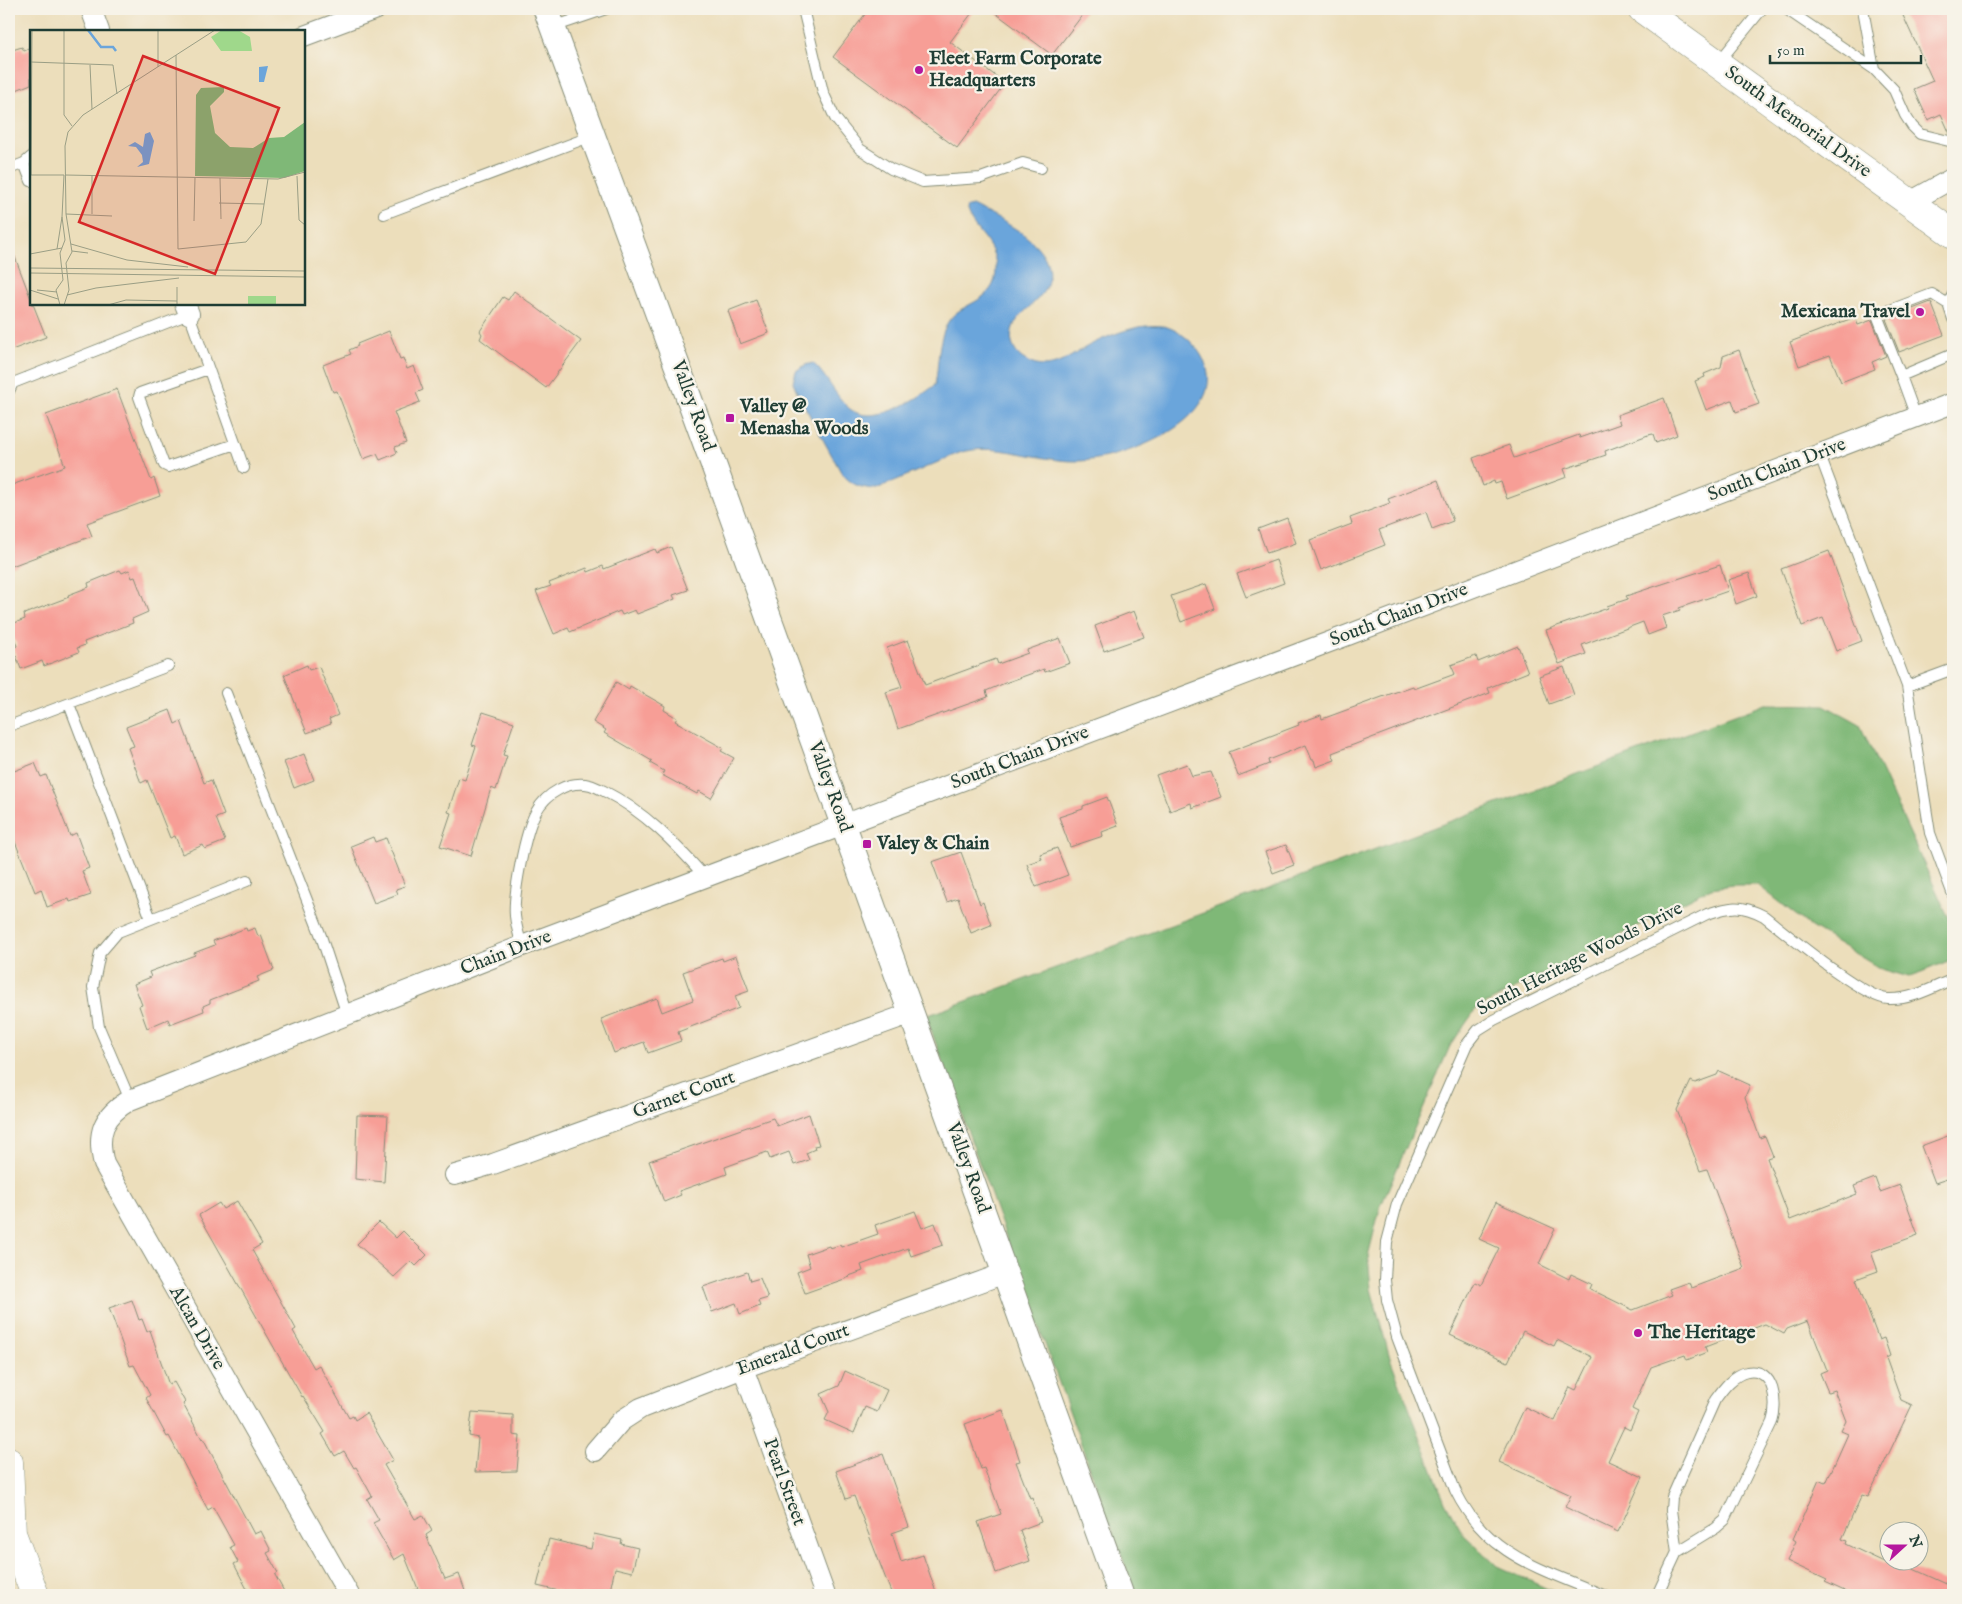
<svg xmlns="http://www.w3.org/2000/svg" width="1962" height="1604" font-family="'IM FELL English',serif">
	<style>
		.forest { fill: #7fb877; stroke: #4f7a56 }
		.water { fill: #6ba5db; stroke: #457188 }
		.building { fill: #f79e96 }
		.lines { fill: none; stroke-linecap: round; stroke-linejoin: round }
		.service-casing { stroke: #868e78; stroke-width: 12 }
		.minor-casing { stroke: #868e78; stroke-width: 22 }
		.tertiary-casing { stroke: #868e78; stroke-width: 27 }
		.primary-casing { stroke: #868e78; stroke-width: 29 }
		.motorway-casing { stroke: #868e78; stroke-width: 29 }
		.service { stroke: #fff; stroke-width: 10 }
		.minor { stroke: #fff; stroke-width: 20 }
		.tertiary { stroke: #fff; stroke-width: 25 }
		.primary { stroke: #fff; stroke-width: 28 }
		.motorway { stroke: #fff; stroke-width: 28 }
		.poi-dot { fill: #b5179e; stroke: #f7f3e8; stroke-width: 2 }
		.labels { text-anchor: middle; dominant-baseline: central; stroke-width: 4.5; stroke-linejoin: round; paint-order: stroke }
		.poi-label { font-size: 19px; font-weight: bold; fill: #1f3d34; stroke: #f7f3e8; text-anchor: start }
		.street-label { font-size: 19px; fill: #1f3d34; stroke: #f7f3e8 }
		.inset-river { fill: none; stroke: #6ba5db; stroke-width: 2.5 }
		.inset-road { fill: none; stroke: #9a9e85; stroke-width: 1 }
		.view { fill: #d62828; fill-opacity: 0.15; stroke: #d62828; stroke-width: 2.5 }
		.inset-edge { fill: none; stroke: #1f3d34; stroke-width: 2.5 }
	</style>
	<rect width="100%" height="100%" fill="#f7f3e8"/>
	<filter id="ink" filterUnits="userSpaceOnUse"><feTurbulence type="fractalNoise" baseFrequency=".02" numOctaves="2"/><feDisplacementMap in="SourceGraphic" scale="10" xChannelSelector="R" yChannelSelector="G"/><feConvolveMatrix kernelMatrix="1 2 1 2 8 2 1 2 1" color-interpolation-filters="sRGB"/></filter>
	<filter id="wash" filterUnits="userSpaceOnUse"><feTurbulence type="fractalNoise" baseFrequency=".0096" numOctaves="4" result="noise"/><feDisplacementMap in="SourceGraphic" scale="20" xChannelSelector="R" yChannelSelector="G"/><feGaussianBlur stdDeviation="1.12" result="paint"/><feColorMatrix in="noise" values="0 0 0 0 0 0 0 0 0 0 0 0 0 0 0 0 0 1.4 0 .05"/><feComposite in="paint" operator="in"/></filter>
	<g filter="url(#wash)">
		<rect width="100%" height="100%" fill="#ecdebb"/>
		<!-- forest -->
		<path class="forest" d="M 1766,704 L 1824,705 L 1860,725 L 1953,927 L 1953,959 L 1909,977 L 1881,969 L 1811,927 L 1758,885 L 1733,885 L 1711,888 L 1476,1009 L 1450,1046 L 1380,1208 L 1368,1256 L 1371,1289 L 1390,1358 L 1445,1502 L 1463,1534 L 1497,1566 L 1561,1595 L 1136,1595 L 926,1016 Z"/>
		<!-- water -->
		<path class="water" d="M 972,206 C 999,219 1063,246 1046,287 C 1037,307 1006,317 1012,343 C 1014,350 1018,356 1025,360 C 1050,376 1069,356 1090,345 C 1110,335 1139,323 1162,326 C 1172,327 1184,335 1191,342 C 1254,409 1130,460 1078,461 C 1038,462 997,441 959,453 L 876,489 C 860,488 851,485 841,472 L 799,396 L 793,382 L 796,371 L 805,365 L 813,363 C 828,377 835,396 850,409 C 872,427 917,400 935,385 C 939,365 937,340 948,322 C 960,301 997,304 996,268 C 996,241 969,229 966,208 Z"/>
		<g id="blocks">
			<!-- building -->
			<path class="building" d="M 869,9 L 975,9 L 950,42 L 1005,83 L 957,148 L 833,57 Z
				M 990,9 L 1087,9 L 1052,55 Z
				M 1900,9 L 1953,9 L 1953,135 L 1950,134 L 1941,114 L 1928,120 L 1914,89 L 1933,81 Z
				M 22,47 L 24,51 L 31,48 L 31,84 L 9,93 L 9,51 Z
				M 10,244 L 31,299 L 31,304 L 33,304 L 46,337 L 9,351 Z
				M 514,291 L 581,341 L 546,388 L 480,339 L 482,334 L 480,331 L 503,297 L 508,300 Z
				M 756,300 L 769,333 L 740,344 L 728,311 Z
				M 1931,302 L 1944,335 L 1899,352 L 1886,319 Z
				M 1855,317 L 1858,325 L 1872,320 L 1886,356 L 1872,362 L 1875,369 L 1841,382 L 1830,355 L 1799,366 L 1790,342 Z
				M 389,331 L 400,359 L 403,358 L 407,369 L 414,366 L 423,390 L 416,393 L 420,402 L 394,412 L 406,443 L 395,447 L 397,453 L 380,460 L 377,454 L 363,459 L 337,391 L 333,392 L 323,365 L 351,354 L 349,350 L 358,346 L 357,344 Z
				M 1739,350 L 1759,404 L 1736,412 L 1732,400 L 1706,410 L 1695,381 L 1705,377 L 1704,374 L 1721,367 L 1723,356 Z
				M 117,389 L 151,480 L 154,478 L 160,496 L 87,523 L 92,536 L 9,567 L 9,486 L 65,466 L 46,415 Z
				M 1664,398 L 1677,435 L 1656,443 L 1653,434 L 1648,435 L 1605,451 L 1606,455 L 1564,469 L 1567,477 L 1507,499 L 1501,482 L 1495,484 L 1494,481 L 1483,486 L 1473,458 L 1509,445 L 1514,458 L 1579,435 L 1580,438 L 1620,424 L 1617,415 Z
				M 1438,480 L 1453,521 L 1432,529 L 1426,512 L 1379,530 L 1385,545 L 1321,570 L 1310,540 L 1352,524 L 1350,518 L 1390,503 L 1388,499 Z
				M 1287,518 L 1296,543 L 1267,553 L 1258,529 Z
				M 671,547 L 688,590 L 673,595 L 675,599 L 637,614 L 635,610 L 622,615 L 620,611 L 570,632 L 568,628 L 554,634 L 536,591 L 551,586 L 549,583 L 587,568 L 588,572 L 603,566 L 604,569 L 655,549 L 657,553 Z
				M 1829,551 L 1862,641 L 1836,651 L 1823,618 L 1802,626 L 1781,569 Z
				M 1276,560 L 1284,583 L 1246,597 L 1237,574 Z
				M 1720,565 L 1728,591 L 1679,608 L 1680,610 L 1662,616 L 1666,628 L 1648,635 L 1643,622 L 1582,645 L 1586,654 L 1559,664 L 1546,630 L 1608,608 L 1607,606 L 1628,599 L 1626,596 Z
				M 120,570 L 122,573 L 129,570 L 132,578 L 135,577 L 148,612 L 132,619 L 133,623 L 84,642 L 85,645 L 77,648 L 79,652 L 44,666 L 42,661 L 21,669 L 13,648 L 17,646 L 9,625 L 25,619 L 24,614 L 69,597 L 68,595 L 89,587 L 88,583 Z
				M 1749,573 L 1757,596 L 1736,604 L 1728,580 Z
				M 1206,584 L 1215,609 L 1181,622 L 1171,596 Z
				M 1134,611 L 1144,637 L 1104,651 L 1095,626 Z
				M 1060,638 L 1070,663 L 1045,672 L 1044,669 L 1005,683 L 986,691 L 988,697 L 898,729 L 886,692 L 902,687 L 887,648 L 908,640 L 925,685 L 996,659 L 998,664 L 1028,653 L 1027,650 Z
				M 1518,646 L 1528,672 L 1488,688 L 1490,693 L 1332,753 L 1335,760 L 1316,767 L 1314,760 L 1312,760 L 1306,745 L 1268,760 L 1269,764 L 1238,776 L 1229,752 L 1299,725 L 1298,723 L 1321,715 L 1322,719 L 1393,693 L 1413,686 L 1414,689 L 1455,674 L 1451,665 L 1476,656 L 1478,662 Z
				M 307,665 L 309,670 L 319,667 L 338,715 L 329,719 L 331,724 L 307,733 L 284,675 Z
				M 1564,667 L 1574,695 L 1549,704 L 1539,676 Z
				M 616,682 L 629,690 L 630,686 L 665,706 L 664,710 L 677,718 L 675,721 L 723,748 L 721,751 L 734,758 L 711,798 L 699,791 L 697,794 L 662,775 L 664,771 L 650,763 L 652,761 L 604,733 L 606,730 L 593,722 Z
				M 170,710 L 175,724 L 181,721 L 204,783 L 211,780 L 224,815 L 216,818 L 225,841 L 205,849 L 203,845 L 182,854 L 175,836 L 170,838 L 147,780 L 141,783 L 128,748 L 134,746 L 126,727 Z
				M 483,712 L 514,722 L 503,755 L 507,756 L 496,790 L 491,788 L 471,856 L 440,846 L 451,813 L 448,812 L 459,778 L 465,780 L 476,746 L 472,745 Z
				M 304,754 L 314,780 L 294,788 L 284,762 Z
				M 35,763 L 41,777 L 46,775 L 70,836 L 76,833 L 89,868 L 82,871 L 91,895 L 70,902 L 69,899 L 47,907 L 41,889 L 35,892 L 12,834 L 9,835 L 9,773 Z
				M 1187,764 L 1192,776 L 1211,772 L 1221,797 L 1192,808 L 1191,803 L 1170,811 L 1156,775 Z
				M 1107,797 L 1118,826 L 1102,832 L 1103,836 L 1070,847 L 1059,817 L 1083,809 L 1083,806 Z
				M 373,837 L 375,842 L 386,838 L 405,886 L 396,889 L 398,894 L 374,903 L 351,846 Z
				M 1286,845 L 1294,865 L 1273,873 L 1265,852 Z
				M 1057,848 L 1068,875 L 1036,887 L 1027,864 L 1042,859 L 1040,854 Z
				M 961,852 L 980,904 L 983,902 L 991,925 L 971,933 L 958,898 L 947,902 L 932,862 Z
				M 246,928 L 247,931 L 255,928 L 258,936 L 261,935 L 274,970 L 257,977 L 259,981 L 210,1000 L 210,1003 L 203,1006 L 204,1011 L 170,1024 L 168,1019 L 147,1028 L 139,1006 L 142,1005 L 134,984 L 151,977 L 149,972 L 195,955 L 194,953 L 215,945 L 213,941 Z
				M 736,956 L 749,991 L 735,996 L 739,1008 L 678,1032 L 681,1041 L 648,1053 L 644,1042 L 614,1053 L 601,1019 L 657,998 L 662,1012 L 693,1000 L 683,972 L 722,958 L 723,961 Z
				M 1719,1071 L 1750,1085 L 1745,1097 L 1760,1138 L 1765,1136 L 1773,1156 L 1767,1158 L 1790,1220 L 1857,1194 L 1854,1186 L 1875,1178 L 1880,1192 L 1900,1185 L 1918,1235 L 1871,1252 L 1878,1271 L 1856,1279 L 1879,1340 L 1884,1338 L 1890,1356 L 1886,1358 L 1901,1400 L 1912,1405 L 1868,1497 L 1862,1495 L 1842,1539 L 1847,1541 L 1846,1544 L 1884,1562 L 1898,1562 L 1953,1587 L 1953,1595 L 1853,1595 L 1825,1582 L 1827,1580 L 1787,1561 L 1796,1541 L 1793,1539 L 1819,1480 L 1826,1483 L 1848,1434 L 1841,1431 L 1846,1421 L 1834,1390 L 1828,1392 L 1820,1373 L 1827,1370 L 1808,1321 L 1787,1329 L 1784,1334 L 1765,1324 L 1705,1347 L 1707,1352 L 1687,1360 L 1685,1355 L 1651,1367 L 1632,1409 L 1638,1412 L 1630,1430 L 1624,1427 L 1608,1461 L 1643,1477 L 1618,1532 L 1565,1507 L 1571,1495 L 1499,1462 L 1525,1407 L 1555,1421 L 1570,1387 L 1576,1390 L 1592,1357 L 1557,1340 L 1554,1346 L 1523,1331 L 1508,1362 L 1450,1335 L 1475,1282 L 1481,1285 L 1499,1248 L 1479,1239 L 1496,1202 L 1555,1229 L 1539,1264 L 1569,1279 L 1571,1274 L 1592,1284 L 1590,1289 L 1633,1310 L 1672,1295 L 1669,1289 L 1689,1282 L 1691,1288 L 1744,1268 L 1707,1169 L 1700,1171 L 1677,1110 L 1691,1081 L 1695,1083 L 1717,1075 Z
				M 809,1114 L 819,1145 L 814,1146 L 815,1149 L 806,1153 L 809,1160 L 794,1165 L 789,1152 L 770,1159 L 767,1152 L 725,1167 L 727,1174 L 679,1191 L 681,1195 L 664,1202 L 649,1161 L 773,1118 L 777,1126 Z
				M 357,1115 L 388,1116 L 384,1182 L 355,1179 Z
				M 1953,1134 L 1953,1177 L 1935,1183 L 1921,1146 Z
				M 237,1201 L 262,1244 L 252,1250 L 296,1329 L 293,1331 L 314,1368 L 319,1365 L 349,1418 L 353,1416 L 355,1420 L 366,1413 L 393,1460 L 384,1465 L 415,1519 L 423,1515 L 432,1531 L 426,1535 L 445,1579 L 459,1574 L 465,1591 L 456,1595 L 406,1595 L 405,1593 L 418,1589 L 404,1554 L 394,1560 L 373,1523 L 379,1520 L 367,1499 L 372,1496 L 356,1467 L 354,1468 L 344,1451 L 335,1456 L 322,1434 L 325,1432 L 303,1396 L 302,1397 L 199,1215 L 219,1203 L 223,1209 Z
				M 915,1211 L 922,1228 L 935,1223 L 943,1245 L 911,1256 L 908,1248 L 861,1265 L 863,1271 L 849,1276 L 850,1277 L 805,1293 L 797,1272 L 810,1267 L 806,1254 L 829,1246 L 830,1248 L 840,1245 L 841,1247 L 878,1234 L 875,1225 Z
				M 379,1222 L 396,1238 L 403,1231 L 427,1255 L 416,1266 L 411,1261 L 394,1277 L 357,1244 Z
				M 747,1272 L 750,1281 L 760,1278 L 768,1298 L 758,1301 L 760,1306 L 740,1314 L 736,1303 L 712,1312 L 703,1287 Z
				M 132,1300 L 139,1320 L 142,1319 L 147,1332 L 150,1330 L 169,1385 L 174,1382 L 185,1402 L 183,1404 L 202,1439 L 203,1438 L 254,1534 L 261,1531 L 271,1551 L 267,1553 L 278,1573 L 275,1575 L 286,1595 L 250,1595 L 234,1564 L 238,1562 L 230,1547 L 234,1545 L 213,1507 L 208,1510 L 169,1436 L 167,1437 L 146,1398 L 150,1395 L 134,1365 L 130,1366 L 109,1308 Z
				M 845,1371 L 887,1390 L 877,1412 L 865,1407 L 854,1433 L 825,1420 L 829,1412 L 821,1394 L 839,1386 Z
				M 1003,1410 L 1020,1461 L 1016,1462 L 1030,1498 L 1032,1497 L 1041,1522 L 1020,1530 L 1030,1561 L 996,1573 L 978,1522 L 1001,1514 L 984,1468 L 981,1469 L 965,1424 Z
				M 472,1412 L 513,1415 L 513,1435 L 520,1436 L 517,1471 L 475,1472 L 478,1438 L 469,1436 Z
				M 883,1454 L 909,1527 L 892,1533 L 901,1562 L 923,1555 L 937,1595 L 892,1595 L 854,1496 L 846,1499 L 836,1471 Z
				M 594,1534 L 622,1540 L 621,1544 L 638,1548 L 632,1572 L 615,1568 L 609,1595 L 577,1595 L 537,1586 L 549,1539 L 591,1549 Z"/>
		</g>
	</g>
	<g filter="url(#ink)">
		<use href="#blocks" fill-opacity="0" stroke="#868e78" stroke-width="1"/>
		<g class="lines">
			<defs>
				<path id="service" d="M 803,9 L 823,92 L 835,118 L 860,149 L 891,169 L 923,182 L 981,178 L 1023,163 L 1041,168
					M 1786,9 L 1874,69 L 1894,90 L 1905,115 L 1912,126 L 1920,134 L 1953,142
					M 1863,9 L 1874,69
					M 553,27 L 606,9
					M 1718,63 L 1762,9
					M 24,163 L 31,181
					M 9,169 L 24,163 L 31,157
					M 384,214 L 592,136
					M 1953,294 L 1948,304 L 1953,319
					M 208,369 L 140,393 L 139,397 L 164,465 L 168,467 L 235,444
					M 1901,376 L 1877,315 L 1932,294 L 1948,304
					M 9,391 L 13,383 L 189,314 L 244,468
					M 1916,417 L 1901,376 L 1953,354
					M 1819,453 L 1907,686 L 1930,833 L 1953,895
					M 1907,686 L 1953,669
					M 226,693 L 321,936 L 347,1015
					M 69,704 L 151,919
					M 9,726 L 168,666
					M 522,946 C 519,936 516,926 515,916 C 513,895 525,831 536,812 C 546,793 569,780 590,785 C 594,786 600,789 604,791 C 644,811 676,844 705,877
					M 130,1100 L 99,1027 L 93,987 L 100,953 L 118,932 L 247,881
					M 1603,1595 C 1540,1568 1487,1556 1455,1490 L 1397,1337 L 1387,1300 L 1385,1280 L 1387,1242 L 1397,1204 L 1467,1044 L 1478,1030 L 1494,1020 L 1707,914 C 1731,906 1741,904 1764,916 C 1787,934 1863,998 1888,999 C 1911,1000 1932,988 1953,979
					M 1657,1595 L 1677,1552 L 1716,1528 L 1725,1520 L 1772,1422 C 1778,1404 1775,1367 1747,1372 C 1733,1375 1723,1389 1715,1400 L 1672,1497 L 1671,1510 L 1677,1552"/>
				<path id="minor" d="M 91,9 L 99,31
					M 304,36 L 376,9
					M 1910,202 L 1953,178
					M 185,304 L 189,314
					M 455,1175 L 493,1164 L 912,1013
					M 743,1368 L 825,1595
					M 595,1451 L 621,1421 L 641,1408 L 743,1368 L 1005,1273
					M 349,1595 L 104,1164 C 96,1133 103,1116 130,1100 L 522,946 L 1348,635 L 1953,403"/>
				<path id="tertiary" d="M 546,9 L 714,466 L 1121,1595"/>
				<path id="primary" d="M 1642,9 L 1953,234"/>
				<path id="motorway" d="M 9,1462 L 12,1534
					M 9,1525 L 35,1595"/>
			</defs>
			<!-- service casing -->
			<use href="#service" class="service-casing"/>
			<!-- minor casing -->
			<use href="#minor" class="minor-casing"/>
			<!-- tertiary casing -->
			<use href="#tertiary" class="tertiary-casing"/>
			<!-- primary casing -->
			<use href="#primary" class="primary-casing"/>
			<!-- motorway casing -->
			<use href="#motorway" class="motorway-casing"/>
			<!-- service -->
			<use href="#service" class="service"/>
			<!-- minor -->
			<use href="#minor" class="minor"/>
			<!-- tertiary -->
			<use href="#tertiary" class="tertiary"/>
			<!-- primary -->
			<use href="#primary" class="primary"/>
			<!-- motorway -->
			<use href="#motorway" class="motorway"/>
		</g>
	</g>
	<!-- markers -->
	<g class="poi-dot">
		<circle cx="919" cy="70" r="5"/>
		<circle cx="1920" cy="312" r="5"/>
		<rect x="725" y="413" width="10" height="10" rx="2.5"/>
		<rect x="862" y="839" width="10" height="10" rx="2.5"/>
		<circle cx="1638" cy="1333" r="5"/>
	</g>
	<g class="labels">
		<!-- poi labels -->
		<g class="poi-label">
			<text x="929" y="59">Fleet Farm Corporate<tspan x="929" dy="22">Headquarters</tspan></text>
			<text x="1910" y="312" text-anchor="end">Mexicana Travel</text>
			<text x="740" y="407">Valley @<tspan x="740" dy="22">Menasha Woods</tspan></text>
			<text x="877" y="844">Valey &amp; Chain</text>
			<text x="1648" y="1333">The Heritage</text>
		</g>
		<!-- street labels -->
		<g class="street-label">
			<text transform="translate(1798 122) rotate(36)">South Memorial Drive</text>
			<text transform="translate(693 406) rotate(70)">Valley Road</text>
			<text transform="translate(1777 470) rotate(-21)">South Chain Drive</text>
			<text transform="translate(1399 615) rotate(-21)">South Chain Drive</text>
			<text transform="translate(1020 758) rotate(-21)">South Chain Drive</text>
			<text transform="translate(830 787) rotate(70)">Valley Road</text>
			<text transform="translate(506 953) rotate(-21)">Chain Drive</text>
			<text transform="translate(1580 959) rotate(-27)">South Heritage Woods Drive</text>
			<text transform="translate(684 1095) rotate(-20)">Garnet Court</text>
			<text transform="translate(968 1168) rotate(70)">Valley Road</text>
			<text transform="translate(197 1328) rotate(60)">Alcan Drive</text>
			<text transform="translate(793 1350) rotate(-20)">Emerald Court</text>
			<text transform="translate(784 1482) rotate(70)">Pearl Street</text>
		</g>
	</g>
	<!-- overview -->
	<g transform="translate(30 30)">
		<rect width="275" height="275" fill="#ecdebb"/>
		<path d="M 192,0 L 208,0 L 220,7 L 222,21 L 191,21 L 181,7 ZM 218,266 L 246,266 L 246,275 L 218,275 Z" fill="#9fd88b"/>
		<path d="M 194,57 L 194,62 L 180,76 L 185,103 L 200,117 L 223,118 L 239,108 L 254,107 L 275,92 L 275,141 L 254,148 L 165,146 L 166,65 L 171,58 Z" fill="#7fb877"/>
		<path d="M 238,36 L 234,52 L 229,52 L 229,37 ZM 120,102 L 124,111 L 119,134 L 107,137 L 113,132 L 112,125 L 106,117 L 98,116 L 105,112 L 113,117 L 115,104 Z" fill="#6ba5db"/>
		<path class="inset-river" d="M 58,0 L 71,17 L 83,17 L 86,21"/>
		<path class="inset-road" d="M 34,0 L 34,85 L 42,96M 77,0 L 134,0M 128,1 L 128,37M 146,25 L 148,219 L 216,212 L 231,194 L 238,149M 1,32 L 83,35 L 87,64M 60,35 L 62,79M 0,145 L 34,145M 1,145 L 2,0M 35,145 L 248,149 L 275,142M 267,146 L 269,190 L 275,195M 190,148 L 191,189M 189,173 L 234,174M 36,184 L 82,186M 62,184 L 62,146M 164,191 L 165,147M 41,214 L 97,230 L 158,237M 27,219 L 32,187M 42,221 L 58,223M 30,223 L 35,210 L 32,187 L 34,145M 0,224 L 32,218M 0,238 L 275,241M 0,243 L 275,247M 147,257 L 147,275M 0,260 L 28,269M 7,260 L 27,262M 37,265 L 66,258 L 149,248M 30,275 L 26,260 L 33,250 L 30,223M 34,275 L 39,260 L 36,233 L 42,222 L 36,184 L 35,116 L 38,102 L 53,85 L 185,0M 78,275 L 96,270 L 147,271"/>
		<path class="view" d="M 113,26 L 249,78 L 185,244 L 49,192 Z"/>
		<rect width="275" height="275" class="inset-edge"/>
	</g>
	<!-- margin -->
	<rect width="1962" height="1604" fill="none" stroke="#f7f3e8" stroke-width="30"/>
	<!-- north arrow -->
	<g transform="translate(1904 1546) rotate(69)"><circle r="24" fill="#f7f3e8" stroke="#a1aaa0"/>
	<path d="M0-4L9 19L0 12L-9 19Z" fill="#b5179e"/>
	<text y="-8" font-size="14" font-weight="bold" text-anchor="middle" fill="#1f3d34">N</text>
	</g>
	<!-- scale -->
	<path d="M1770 55v8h151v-8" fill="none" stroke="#1f3d34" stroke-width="2.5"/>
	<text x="1777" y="55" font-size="15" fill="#1f3d34" stroke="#f7f3e8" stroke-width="4" paint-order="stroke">50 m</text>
</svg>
